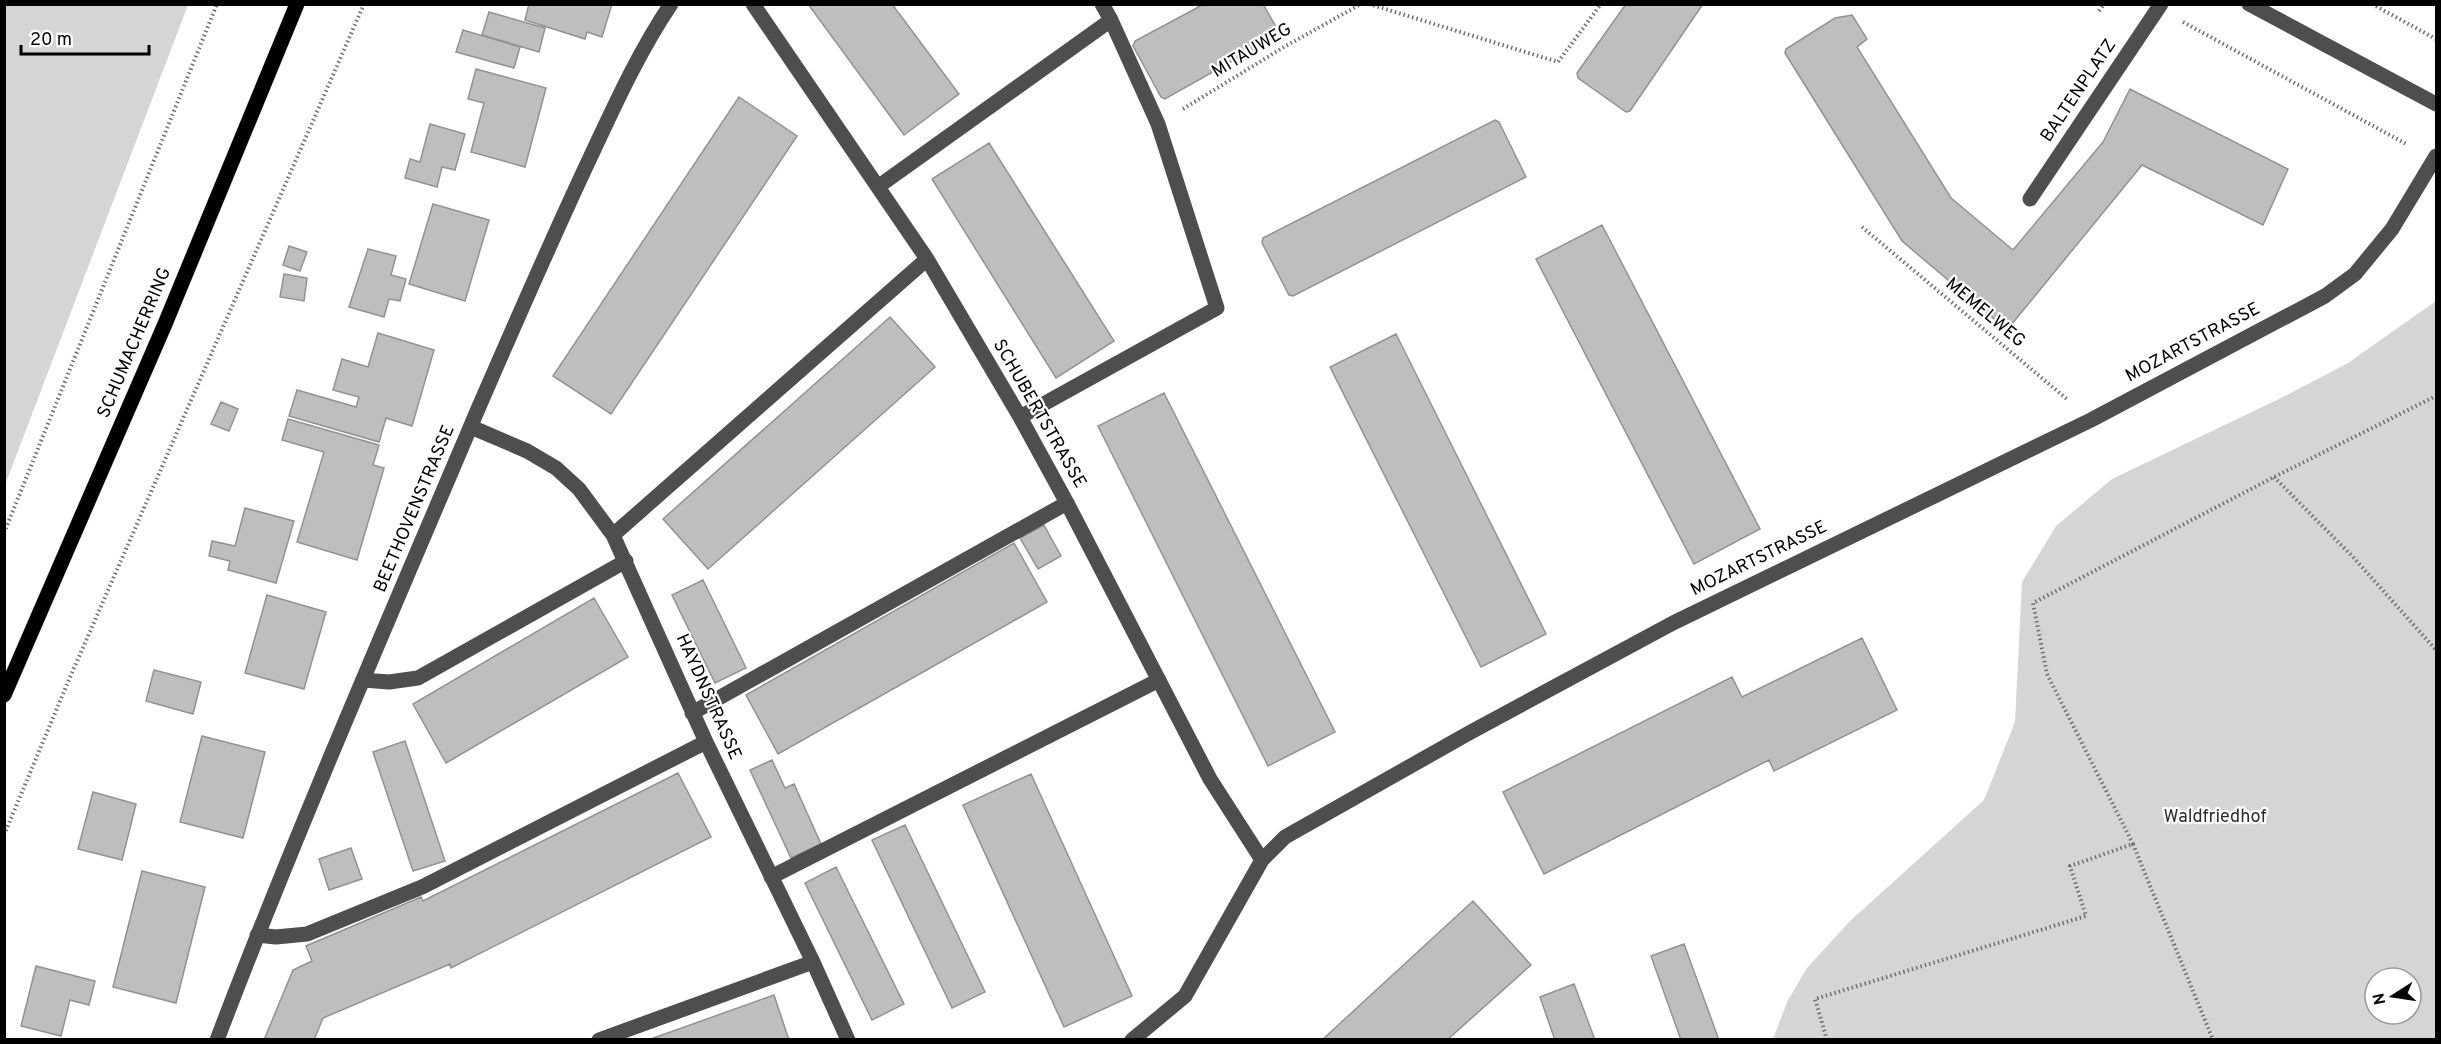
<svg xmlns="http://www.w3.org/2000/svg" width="2441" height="1044" font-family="Overpass,sans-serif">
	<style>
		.green { fill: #d5d5d5; fill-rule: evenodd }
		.building { fill: #bebebe; stroke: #929292; stroke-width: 1.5 }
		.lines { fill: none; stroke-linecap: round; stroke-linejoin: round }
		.major-casing { stroke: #dbdbdb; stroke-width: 16 }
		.path { stroke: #707070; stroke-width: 4; stroke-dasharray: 1.5 3; stroke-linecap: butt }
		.minor { stroke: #4e4e4e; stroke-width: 15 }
		.major { stroke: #000; stroke-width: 15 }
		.labels { text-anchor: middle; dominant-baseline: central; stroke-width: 4.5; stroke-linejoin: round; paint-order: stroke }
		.street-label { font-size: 18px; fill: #000; stroke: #fff }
		.park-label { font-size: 18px; fill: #2c2c2c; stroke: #fff }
	</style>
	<rect width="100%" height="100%" fill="#fff"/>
	<!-- green -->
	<path class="green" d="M 5,4 L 188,5 L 5,485 L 4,5 Z
		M 2436,301 L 2436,1039 L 1773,1039 L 1788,1000 L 1807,968 L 1849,922 L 1984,800 L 2015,722 L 2022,582 L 2056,526 L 2112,479 L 2281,398 L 2348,363 ZM 2375,978 L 2411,978 L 2411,1014 L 2375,1014 Z"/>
	<!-- building -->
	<path class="building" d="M 529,4 L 612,4 L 602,37 L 587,32 L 585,39 L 525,20 Z
		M 808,4 L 892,4 L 959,94 L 904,135 Z
		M 1204,4 L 1263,4 L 1280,34 L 1165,99 L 1161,97 L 1133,46 L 1135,41 Z
		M 1626,4 L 1703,4 L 1630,111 L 1626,112 L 1578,78 L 1577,73 Z
		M 489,12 L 545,28 L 539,52 L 482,35 Z
		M 1852,15 L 1867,39 L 1857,47 L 1951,198 L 2013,250 L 2103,142 L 2130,89 L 2288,169 L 2263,225 L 2142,165 L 2007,330 L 1902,241 L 1785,53 L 1786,49 L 1835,18 Z
		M 463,30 L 520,47 L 514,68 L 456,52 Z
		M 476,69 L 546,88 L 525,167 L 471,152 L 484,103 L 468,99 Z
		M 739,97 L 797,136 L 611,414 L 553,376 Z
		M 1495,120 L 1499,122 L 1526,177 L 1293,296 L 1289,295 L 1262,243 L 1263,238 Z
		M 430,124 L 465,134 L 455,170 L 442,167 L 437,187 L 405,178 L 410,159 L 420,162 Z
		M 989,143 L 1114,341 L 1056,378 L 932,179 Z
		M 433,204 L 489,220 L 465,301 L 409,284 Z
		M 1602,225 L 1760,529 L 1694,564 L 1536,259 Z
		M 289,246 L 307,252 L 300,271 L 283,265 Z
		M 368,249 L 396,256 L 391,275 L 406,279 L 400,301 L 389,299 L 384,317 L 349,307 Z
		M 284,274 L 307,278 L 304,301 L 280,297 Z
		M 890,317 L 935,367 L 708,569 L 663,519 Z
		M 378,333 L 434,350 L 412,426 L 386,418 L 379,442 L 289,416 L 297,390 L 356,407 L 359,397 L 333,390 L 342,359 L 368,367 Z
		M 1396,334 L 1546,634 L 1481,667 L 1330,367 Z
		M 1164,393 L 1335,732 L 1268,766 L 1098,426 Z
		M 221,402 L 238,409 L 229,431 L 211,424 Z
		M 288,419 L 379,445 L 373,465 L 384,468 L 357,560 L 297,542 L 324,452 L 282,440 Z
		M 245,508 L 294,521 L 276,583 L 228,570 L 230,561 L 209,556 L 212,541 L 235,546 Z
		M 1044,525 L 1061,556 L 1038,569 L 1020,538 Z
		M 1014,543 L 1047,602 L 778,754 L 746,695 Z
		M 703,580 L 746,668 L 715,683 L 672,595 Z
		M 267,595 L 326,612 L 304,689 L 245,673 Z
		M 594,598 L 628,657 L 446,763 L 413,704 Z
		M 1862,638 L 1897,710 L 1774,771 L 1769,760 L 1544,874 L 1503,792 L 1732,677 L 1742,697 Z
		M 154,670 L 201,682 L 193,714 L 146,701 Z
		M 202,736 L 265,752 L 243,838 L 180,822 Z
		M 405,741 L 445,861 L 413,871 L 373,752 Z
		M 772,760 L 785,788 L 794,784 L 821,844 L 791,858 L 750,770 Z
		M 678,773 L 711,837 L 451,968 L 450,964 L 323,1018 L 314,1040 L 264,1040 L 293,970 L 312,961 L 306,946 L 421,897 L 423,901 Z
		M 1031,774 L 1132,996 L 1064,1027 L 963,805 Z
		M 93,792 L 136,804 L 122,860 L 78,849 Z
		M 905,825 L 985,992 L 952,1008 L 872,840 Z
		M 351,848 L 362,879 L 329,890 L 319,859 Z
		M 836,867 L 904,1004 L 872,1020 L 805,883 Z
		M 142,871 L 205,887 L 176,1003 L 113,987 Z
		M 1473,901 L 1531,965 L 1447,1040 L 1322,1040 Z
		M 1684,944 L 1719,1040 L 1681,1040 L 1651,956 Z
		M 36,966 L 95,981 L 89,1005 L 70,1000 L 61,1036 L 21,1026 Z
		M 1574,984 L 1595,1040 L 1555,1040 L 1540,997 Z
		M 774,995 L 789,1040 L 648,1040 Z"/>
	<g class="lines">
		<defs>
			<path id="major" d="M 4,695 L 165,324 L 297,4"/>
		</defs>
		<!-- major casing -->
		<use href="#major" class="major-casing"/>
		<!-- path -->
		<path class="path" d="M 1369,4 L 1558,62 L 1601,4
			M 2372,4 L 2436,39
			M 2099,11 L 2104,4
			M 2183,22 L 2408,145
			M 1183,109 L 1284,47 L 1361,4
			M 1862,227 L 2068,400
			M 2274,477 L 2353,557 L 2436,650
			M 4,533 L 217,4
			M 4,835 L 68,682 L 364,4
			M 2133,844 L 2047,674 L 2033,603 L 2274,477 L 2436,396
			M 1827,1040 L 1815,999 L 2086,916 L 2070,866 L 2133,844 L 2213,1040"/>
		<!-- minor -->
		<path class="minor" d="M 753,4 L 927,259 L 1020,417 L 1067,503 L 1210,779 L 1262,860
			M 2249,4 L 2436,104
			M 879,186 L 1111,20 L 1102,4
			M 2030,199 L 2161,4
			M 1020,417 L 1217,308 L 1158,124 L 1111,20
			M 471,427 L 527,451 L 556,468 L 579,489 L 613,535 L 706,742 L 813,962 L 848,1040
			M 613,535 L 927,259
			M 363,680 L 389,682 L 418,678 L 626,561
			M 692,713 L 1067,503
			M 771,877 L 1159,680
			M 257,935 L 276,937 L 307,934 L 422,887 L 706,742
			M 217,1040 C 298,827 389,619 478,409 C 514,326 550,243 589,160 C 614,107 638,53 671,4
			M 599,1040 L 813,962
			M 1132,1040 L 1185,996 L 1262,860 L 1285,837 L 1469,733 L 1673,623 L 2091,420 L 2325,296 L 2355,274 L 2392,229 L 2436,156"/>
		<!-- major -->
		<use href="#major" class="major"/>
	</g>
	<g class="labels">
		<!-- street labels -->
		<g class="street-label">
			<text transform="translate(1252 51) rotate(-31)">MITAUWEG</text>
			<text transform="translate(2079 91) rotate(-56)">BALTENPLATZ</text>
			<text transform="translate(1985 313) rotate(40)">MEMELWEG</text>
			<text transform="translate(135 343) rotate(-67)">SCHUMACHERRING</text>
			<text transform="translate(2193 343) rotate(-28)">MOZARTSTRASSE</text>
			<text transform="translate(1039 414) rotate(60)">SCHUBERTSTRASSE</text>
			<text transform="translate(415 509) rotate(-67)">BEETHOVENSTRASSE</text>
			<text transform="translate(1759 559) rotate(-26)">MOZARTSTRASSE</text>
			<text transform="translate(708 697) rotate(66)">HAYDNSTRASSE</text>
		</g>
		<!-- park labels -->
		<g class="park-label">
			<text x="2215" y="817">Waldfriedhof</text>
		</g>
	</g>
	<!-- border -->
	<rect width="2441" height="1044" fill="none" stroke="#000000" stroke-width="12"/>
	<!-- north arrow -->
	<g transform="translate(2393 996) rotate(258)"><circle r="28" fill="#ffffff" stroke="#999999" stroke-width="1.5"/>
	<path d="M0-4.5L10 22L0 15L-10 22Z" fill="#000000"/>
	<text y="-9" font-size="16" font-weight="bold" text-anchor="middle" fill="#000000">N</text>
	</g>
	<!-- scale -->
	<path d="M21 45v9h128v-9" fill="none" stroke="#000000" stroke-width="3"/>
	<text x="30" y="45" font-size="18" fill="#000000" stroke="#ffffff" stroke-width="4.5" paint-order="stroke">20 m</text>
</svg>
